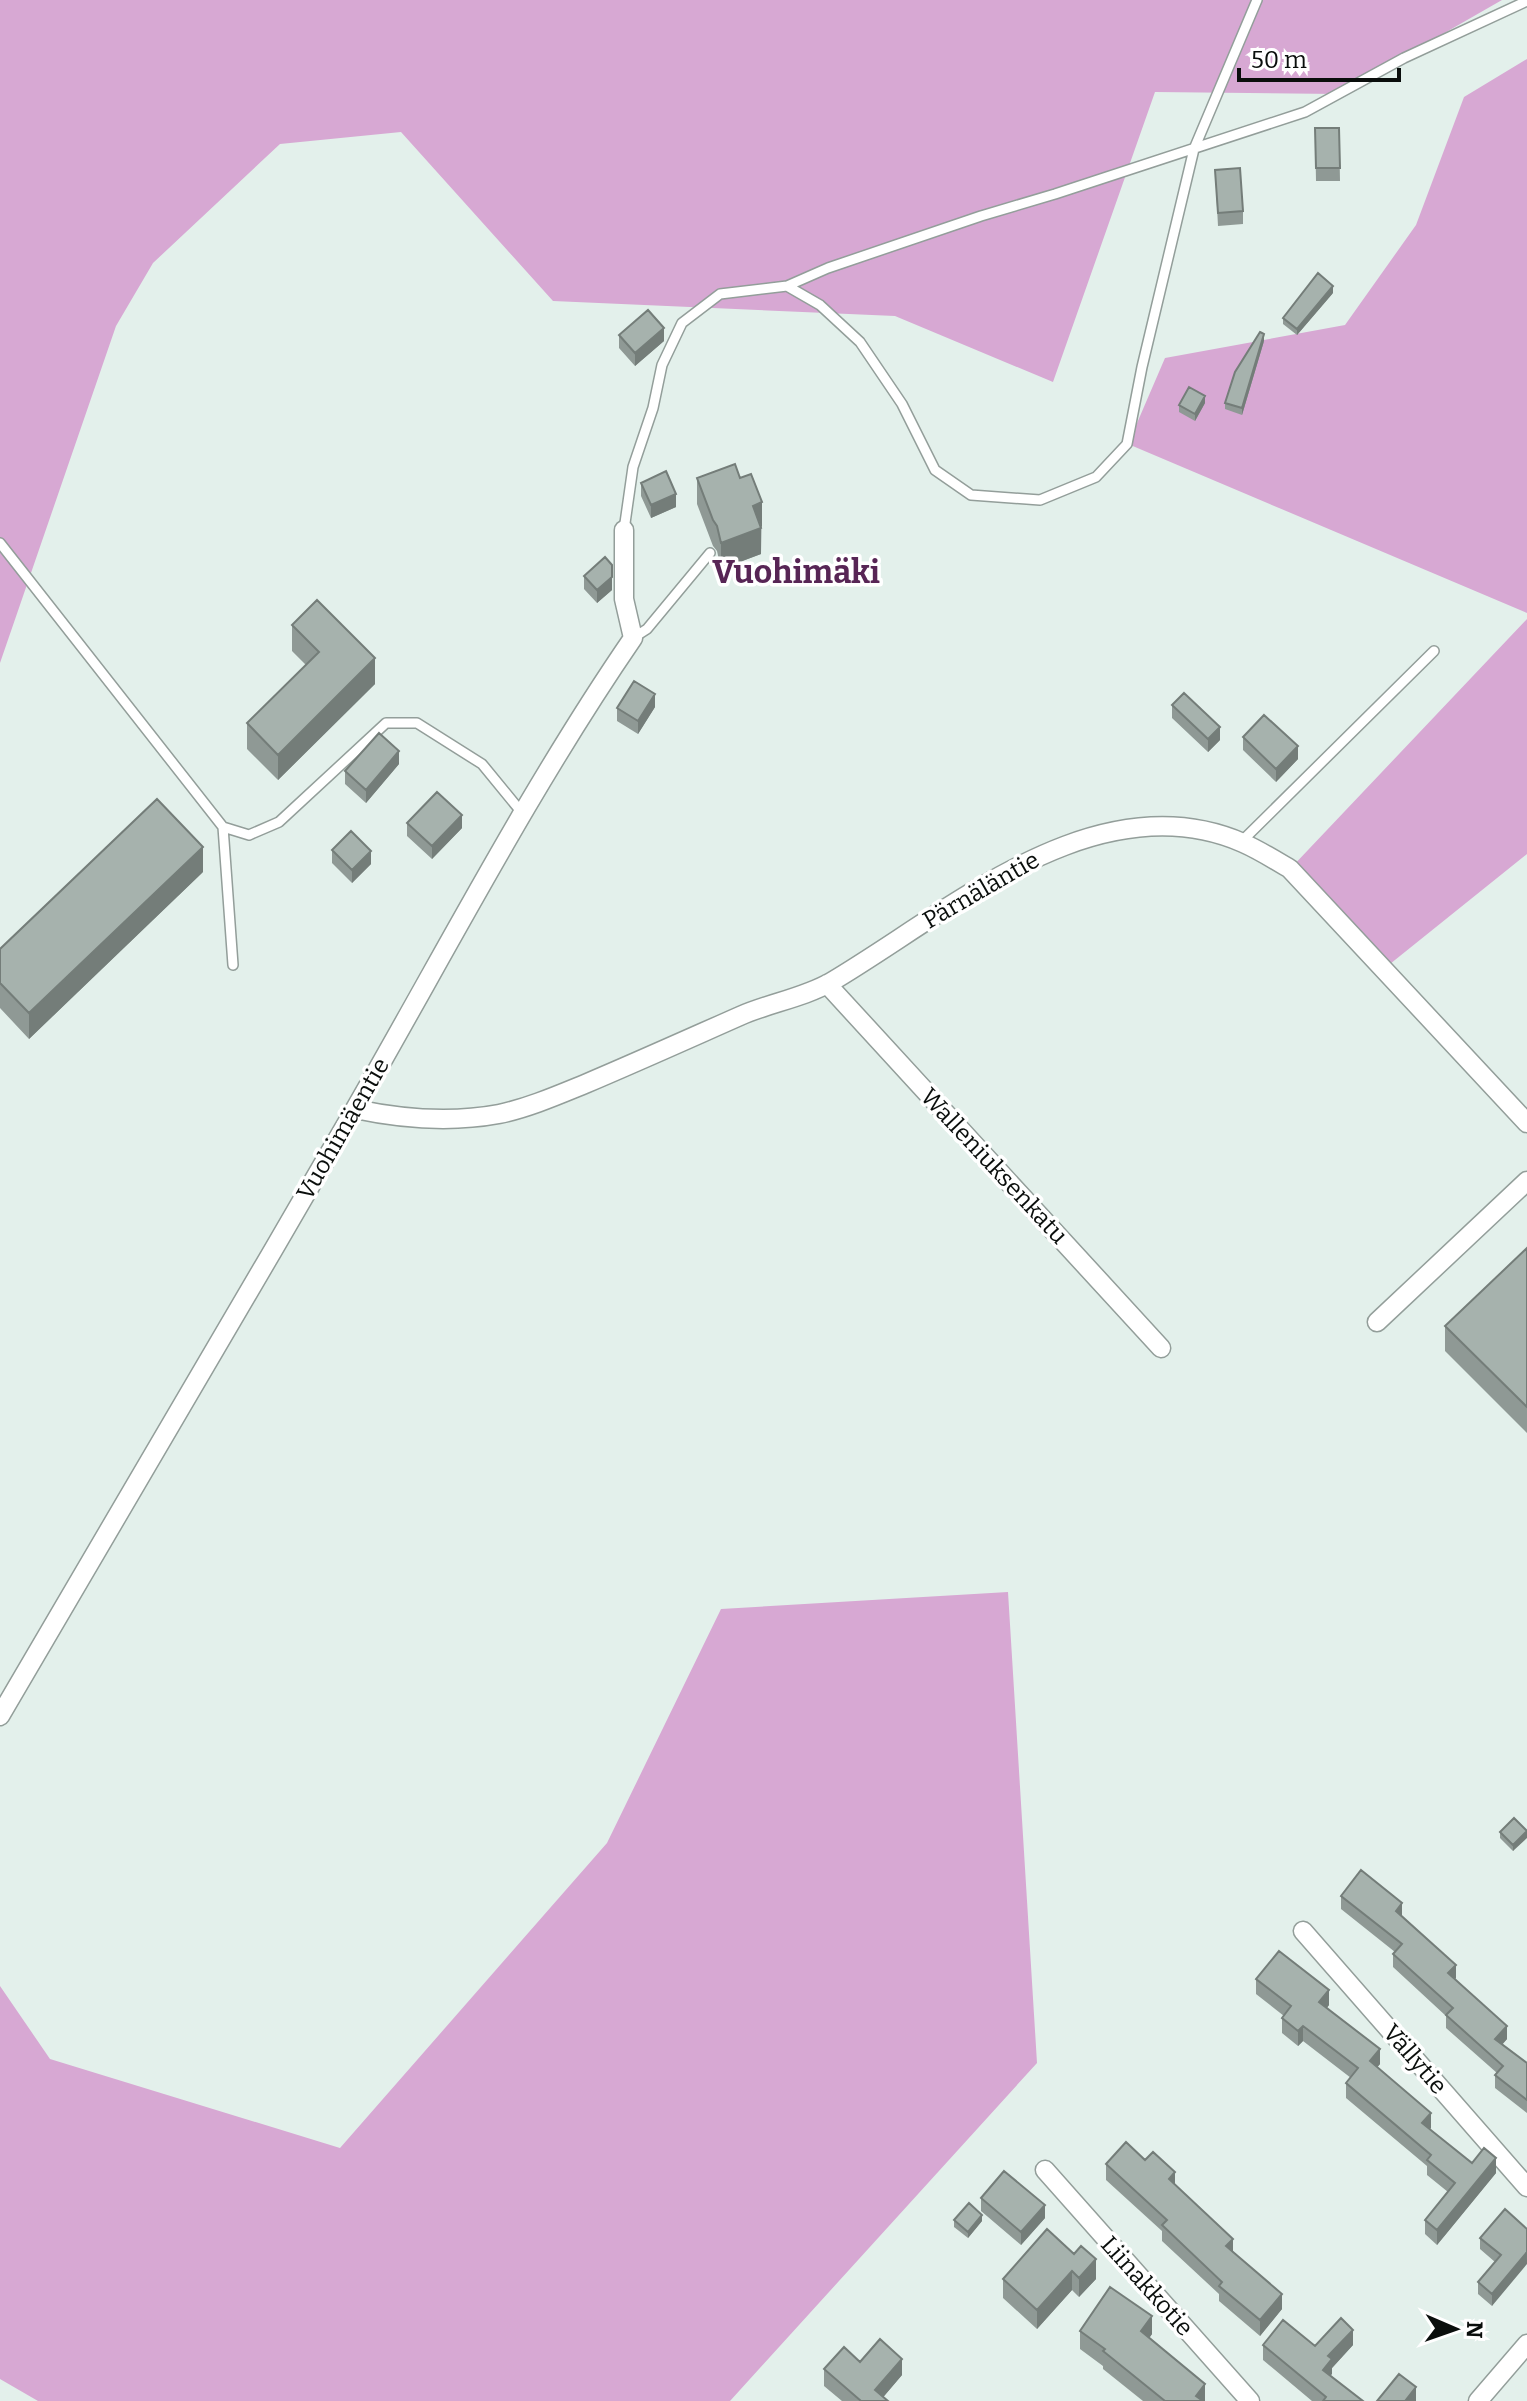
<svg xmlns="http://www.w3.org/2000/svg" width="1527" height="2401" font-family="Bitter,serif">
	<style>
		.green { fill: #d7a8d3 }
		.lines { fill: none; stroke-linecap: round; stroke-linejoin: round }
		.lane-casing { stroke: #939e9a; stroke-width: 12 }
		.street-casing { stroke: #939e9a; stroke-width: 21 }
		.lane { stroke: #fff; stroke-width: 9 }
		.street { stroke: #fff; stroke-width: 18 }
		.wall { fill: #8f9995 }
		.shaded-wall { fill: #747d79 }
		.building { fill: #a6b2ad; stroke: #747d79; stroke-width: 2 }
		.labels { text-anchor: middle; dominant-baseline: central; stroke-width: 7; stroke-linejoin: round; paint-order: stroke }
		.street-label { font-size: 24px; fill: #0a0e0c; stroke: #fff }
		.district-label { font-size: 32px; font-weight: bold; fill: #572555; stroke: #fff }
	</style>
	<rect width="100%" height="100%" fill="#e3f0eb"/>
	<!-- green -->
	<path class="green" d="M 0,0 L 1502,0 L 1338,94 L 1155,92 L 1053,382 L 895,316 L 553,301 L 401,132 L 280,144 L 153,263 L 116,326 L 0,663 Z
		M 1527,59 L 1527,613 L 1128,444 L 1165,358 L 1345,325 L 1416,225 L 1464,97 Z
		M 1527,619 L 1527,854 L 1385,968 L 1290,869 Z
		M 1008,1592 L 1037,2063 L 730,2401 L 38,2401 L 0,2379 L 0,1986 L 50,2059 L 340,2148 L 607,1843 L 721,1609 Z"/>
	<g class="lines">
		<defs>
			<path id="lane" d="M 787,286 L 820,305 L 860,342 L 902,404 L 935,470 L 971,495 L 1040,500 L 1096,477 L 1127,444 L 1142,367 L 1194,149 L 1257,0
				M 624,530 L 633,467 L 653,408 L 662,365 L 682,323 L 720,294 L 787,286 L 828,268 L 981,216 L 1055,194 L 1305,112 L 1404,58 L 1527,1
				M 0,543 L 223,827 L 249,835 L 279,822 L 386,723 L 417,723 L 482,764 L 523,814
				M 633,638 L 647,629 L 710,553
				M 223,827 L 233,965
				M 1241,842 L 1434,651"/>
			<path id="street" d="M 827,984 L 1161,1348
				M 355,1109 C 402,1119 451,1123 499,1114 C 528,1108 558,1095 585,1084 C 637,1062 688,1039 740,1016 C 769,1003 803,998 831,982 C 948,913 1097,779 1243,843 C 1259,850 1275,860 1290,869 L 1527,1123
				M 1377,1322 L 1527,1181
				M 0,1716 C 118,1513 238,1312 355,1109 C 446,951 530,788 633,638 L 624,599 L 624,530
				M 1303,1931 L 1527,2187
				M 1045,2170 L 1250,2401
				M 1478,2401 L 1527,2344"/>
		</defs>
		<!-- lane casing -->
		<use href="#lane" class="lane-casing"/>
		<!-- street casing -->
		<use href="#street" class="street-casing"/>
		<!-- lane -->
		<use href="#lane" class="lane"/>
		<!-- street -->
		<use href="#street" class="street"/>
	</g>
	<!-- wall -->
	<path class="wall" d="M 1315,128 L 1339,128 L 1340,181 L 1316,181 Z
		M 1215,170 L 1243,211 L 1243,224 L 1218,226 Z
		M 1333,293 L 1297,335 L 1283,324 L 1283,318 Z
		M 619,335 L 664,341 L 635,366 L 619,348 Z
		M 1264,341 L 1242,415 L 1225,409 L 1225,403 Z
		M 1205,403 L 1195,421 L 1179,412 L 1179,405 Z
		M 697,478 L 762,502 L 761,554 L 721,569 L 717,551 L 713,546 L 697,504 Z
		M 641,483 L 676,507 L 651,518 L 641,496 Z
		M 584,576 L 612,590 L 597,603 L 584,589 Z
		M 292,625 L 375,684 L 278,780 L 247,749 L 247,723 L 306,665 L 292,651 Z
		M 1172,705 L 1220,740 L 1208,752 L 1172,718 Z
		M 655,707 L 638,734 L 617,721 L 617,708 Z
		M 1243,737 L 1298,759 L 1276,782 L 1243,750 Z
		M 399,764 L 366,803 L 345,784 L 345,771 Z
		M 407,823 L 462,828 L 432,859 L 407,836 Z
		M 332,850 L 371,864 L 352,883 L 332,863 Z
		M 203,872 L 29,1039 L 0,1008 L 0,949 Z
		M 1527,1248 L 1527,1433 L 1445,1351 L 1445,1326 Z
		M 1527,1830 L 1513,1851 L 1500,1838 L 1500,1832 Z
		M 1341,1896 L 1402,1916 L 1456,1978 L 1455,1979 L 1507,2039 L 1502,2045 L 1527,2063 L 1527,2113 L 1495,2088 L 1495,2075 L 1497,2073 L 1446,2028 L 1446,2016 L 1393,1967 L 1393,1954 L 1395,1952 L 1341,1909 Z
		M 1256,1979 L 1329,2005 L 1327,2008 L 1380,2064 L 1377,2067 L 1431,2128 L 1429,2129 L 1472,2163 L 1496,2173 L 1437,2245 L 1425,2234 L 1425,2220 L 1448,2192 L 1427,2175 L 1427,2166 L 1346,2098 L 1346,2083 L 1351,2078 L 1303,2041 L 1298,2046 L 1282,2033 L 1282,2018 L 1284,2016 L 1256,1994 Z
		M 1145,2160 L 1175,2185 L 1282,2309 L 1260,2336 L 1219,2301 L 1219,2294 L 1162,2241 L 1162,2231 L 1106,2180 L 1106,2164 Z
		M 981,2198 L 1045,2218 L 1021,2245 L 981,2211 Z
		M 954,2220 L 982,2221 L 968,2238 L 954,2227 Z
		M 1527,2229 L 1492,2306 L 1478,2294 L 1478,2282 L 1495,2262 L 1480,2249 L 1480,2238 Z
		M 1074,2254 L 1096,2279 L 1079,2297 L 1072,2290 L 1037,2329 L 1003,2298 L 1003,2279 Z
		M 1080,2331 L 1152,2334 L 1149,2338 L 1205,2401 L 1143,2401 L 1103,2369 L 1103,2366 L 1080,2349 Z
		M 1263,2345 L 1353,2345 L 1332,2368 L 1330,2376 L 1363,2401 L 1312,2401 L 1263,2360 Z
		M 860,2362 L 902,2375 L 883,2397 L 888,2401 L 842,2401 L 824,2386 L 824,2369 Z"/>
	<!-- shaded-wall -->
	<path class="shaded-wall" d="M 1333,286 L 1333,293 L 1297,335 L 1297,329 Z
		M 664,328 L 664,341 L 635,366 L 635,353 Z
		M 1264,334 L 1264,341 L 1242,415 L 1242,408 Z
		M 1205,396 L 1205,403 L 1195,421 L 1195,414 Z
		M 676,494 L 676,507 L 651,518 L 651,505 Z
		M 762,502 L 762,528 L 753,506 Z
		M 761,528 L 761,554 L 721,569 L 721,543 Z
		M 612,577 L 612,590 L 597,603 L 597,590 Z
		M 375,658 L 375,684 L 278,780 L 278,755 Z
		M 655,694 L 655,707 L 638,734 L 638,721 Z
		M 1220,727 L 1220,740 L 1208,752 L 1208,739 Z
		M 1298,746 L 1298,759 L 1276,782 L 1276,769 Z
		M 399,751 L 399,764 L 366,803 L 366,790 Z
		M 462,815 L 462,828 L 432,859 L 432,846 Z
		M 203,847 L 203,872 L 29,1039 L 29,1013 Z
		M 371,851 L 371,864 L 352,883 L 352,870 Z
		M 1527,1831 L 1527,1838 L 1513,1851 L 1513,1845 Z
		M 1402,1903 L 1402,1916 L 1396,1911 Z
		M 1456,1965 L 1456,1978 L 1448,1986 L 1448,1973 Z
		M 1329,1990 L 1329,2005 L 1319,2017 L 1319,2002 Z
		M 1303,2026 L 1303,2041 L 1298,2046 L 1298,2031 Z
		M 1507,2026 L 1507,2039 L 1495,2052 L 1495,2039 Z
		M 1380,2049 L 1380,2064 L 1370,2076 L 1370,2061 Z
		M 1431,2113 L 1431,2128 L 1422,2138 L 1422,2123 Z
		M 1496,2158 L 1496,2173 L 1437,2245 L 1437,2230 Z
		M 1175,2172 L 1175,2187 L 1169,2179 Z
		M 1045,2205 L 1045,2218 L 1021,2245 L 1021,2232 Z
		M 982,2215 L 982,2221 L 968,2238 L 968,2232 Z
		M 1233,2239 L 1233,2254 L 1226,2246 Z
		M 1527,2252 L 1527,2264 L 1492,2306 L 1492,2294 Z
		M 1096,2259 L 1096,2279 L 1079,2297 L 1079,2278 Z
		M 1072,2271 L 1072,2290 L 1037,2329 L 1037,2310 Z
		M 1282,2294 L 1282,2309 L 1260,2336 L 1260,2320 Z
		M 1152,2316 L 1152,2334 L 1141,2350 L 1141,2331 Z
		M 1353,2330 L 1353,2345 L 1332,2368 L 1332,2374 L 1323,2385 L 1323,2370 L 1328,2356 Z
		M 902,2359 L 902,2375 L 880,2401 L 875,2390 Z
		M 1205,2384 L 1205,2401 L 1196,2401 L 1196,2396 Z
		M 1416,2387 L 1416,2401 L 1405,2401 Z"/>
	<!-- building -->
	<path class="building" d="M 1315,128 L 1339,128 L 1340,168 L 1316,168 Z
		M 1240,168 L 1243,211 L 1218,213 L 1215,170 Z
		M 1318,273 L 1333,286 L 1297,329 L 1283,318 Z
		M 648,310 L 664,328 L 635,353 L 619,335 Z
		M 1260,332 L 1264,334 L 1242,408 L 1225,403 L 1235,372 Z
		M 1189,387 L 1205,396 L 1195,414 L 1179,405 Z
		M 735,464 L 740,478 L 751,474 L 762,502 L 753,506 L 761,528 L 721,543 L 717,526 L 713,520 L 697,478 Z
		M 666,471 L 676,494 L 651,505 L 641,483 Z
		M 605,557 L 612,565 L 612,577 L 597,590 L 584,576 Z
		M 317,600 L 375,658 L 278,755 L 247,723 L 319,652 L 292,625 Z
		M 634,681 L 655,694 L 638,721 L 617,708 Z
		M 1184,693 L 1220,727 L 1208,739 L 1172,705 Z
		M 1264,715 L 1298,746 L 1276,769 L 1243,737 Z
		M 379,733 L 399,751 L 366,790 L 345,771 Z
		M 437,792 L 462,815 L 432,846 L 407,823 Z
		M 157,799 L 203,847 L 29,1013 L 0,983 L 0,949 Z
		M 351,831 L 371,851 L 352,870 L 332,850 Z
		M 1527,1248 L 1527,1407 L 1445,1326 Z
		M 1514,1818 L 1527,1831 L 1513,1845 L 1500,1832 Z
		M 1361,1870 L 1402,1903 L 1396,1911 L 1456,1965 L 1448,1973 L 1507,2026 L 1495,2039 L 1527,2063 L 1527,2100 L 1495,2075 L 1503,2066 L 1446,2015 L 1453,2008 L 1393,1954 L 1402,1944 L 1341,1896 Z
		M 1279,1951 L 1329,1990 L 1319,2002 L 1380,2049 L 1370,2061 L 1431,2113 L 1422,2123 L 1472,2163 L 1484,2148 L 1496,2158 L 1437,2230 L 1425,2220 L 1455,2183 L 1427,2160 L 1431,2155 L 1346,2083 L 1358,2068 L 1303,2026 L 1298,2031 L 1282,2018 L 1291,2006 L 1256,1979 Z
		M 1126,2142 L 1145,2160 L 1153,2152 L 1175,2172 L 1169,2179 L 1233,2239 L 1226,2246 L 1282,2294 L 1260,2320 L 1219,2286 L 1222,2282 L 1162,2225 L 1167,2220 L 1106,2164 Z
		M 1004,2171 L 1045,2205 L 1021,2232 L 981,2198 Z
		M 969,2203 L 982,2215 L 968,2232 L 954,2220 Z
		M 1505,2209 L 1527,2229 L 1527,2252 L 1492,2294 L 1478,2282 L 1501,2255 L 1480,2238 Z
		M 1047,2229 L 1074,2254 L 1081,2246 L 1096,2259 L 1079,2278 L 1072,2271 L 1037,2310 L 1003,2279 Z
		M 1110,2287 L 1152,2316 L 1141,2331 L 1205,2384 L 1196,2396 L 1203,2401 L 1165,2401 L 1103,2351 L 1105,2349 L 1080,2331 Z
		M 1341,2318 L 1353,2330 L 1328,2356 L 1332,2359 L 1323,2370 L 1363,2401 L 1323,2401 L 1326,2397 L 1263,2345 L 1283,2320 L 1315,2346 Z
		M 880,2339 L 902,2359 L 875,2390 L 888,2401 L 861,2401 L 824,2369 L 844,2347 L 860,2362 Z
		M 1399,2374 L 1416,2387 L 1405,2401 L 1377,2401 Z"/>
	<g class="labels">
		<!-- street labels -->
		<g class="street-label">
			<text transform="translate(981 890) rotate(-30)">Pärnäläntie</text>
			<text transform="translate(343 1129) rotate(-60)">Vuohimäentie</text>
			<text transform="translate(994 1166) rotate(47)">Walleniuksenkatu</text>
			<text transform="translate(1415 2059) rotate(49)">Vällytie</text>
			<text transform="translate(1147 2286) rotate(48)">Liinakkotie</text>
		</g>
		<!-- district labels -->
		<g class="district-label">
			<text x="796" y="572">Vuohimäki</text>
		</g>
	</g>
	<!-- north arrow -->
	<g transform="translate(1455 2329) rotate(92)" stroke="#ffffff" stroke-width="6" paint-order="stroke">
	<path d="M0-6L14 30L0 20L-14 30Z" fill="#0a0e0c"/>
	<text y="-12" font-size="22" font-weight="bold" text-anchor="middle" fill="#0a0e0c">N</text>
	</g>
	<!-- scale -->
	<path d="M1239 68v12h160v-12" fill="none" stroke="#0a0e0c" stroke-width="4"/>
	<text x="1251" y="68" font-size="24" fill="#0a0e0c" stroke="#ffffff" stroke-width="6" paint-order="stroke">50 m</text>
</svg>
